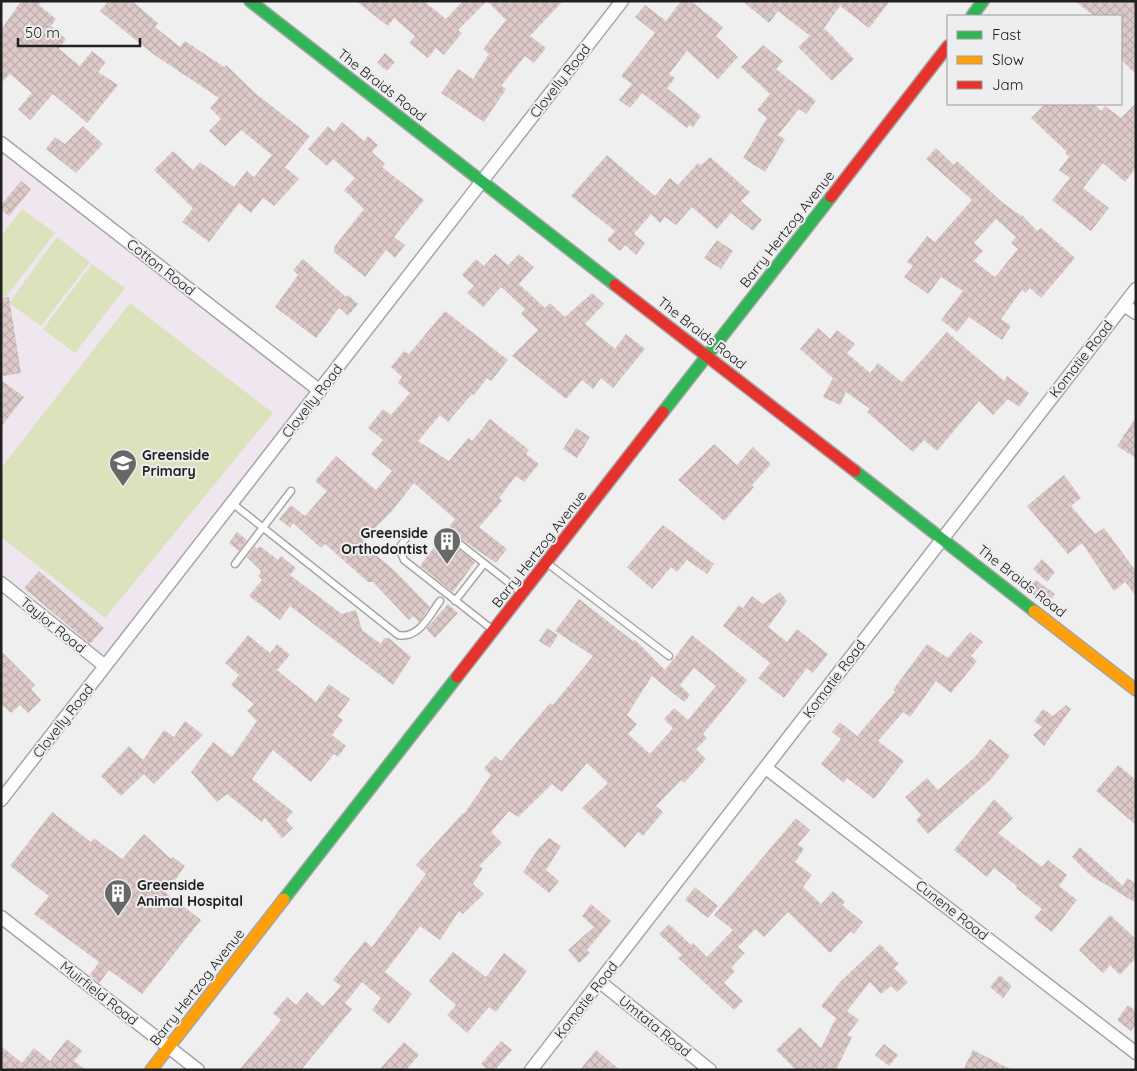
<svg xmlns="http://www.w3.org/2000/svg" width="1137" height="1071" font-family="Quicksand,sans-serif">
<style>
.education{fill:#efe6f0}
.green{fill:#dbe2bc}
.building{fill:url(#building-cross-hatch);fill-rule:evenodd}
.lines{fill:none;stroke-linecap:round;stroke-linejoin:round}
.lane-casing{stroke:#a6a6a6;stroke-width:9}
.street-casing{stroke:#a6a6a6;stroke-width:15}
.fast-casing{stroke:#a6a6a6;stroke-width:14}
.slow-casing{stroke:#a6a6a6;stroke-width:14}
.jam-casing{stroke:#a6a6a6;stroke-width:14}
.lane{stroke:#fdfdfd;stroke-width:6}
.street{stroke:#fdfdfd;stroke-width:12}
.fast{stroke:#30b455;stroke-width:11}
.slow{stroke:#ff9f0a;stroke-width:11}
.jam{stroke:#e5322d;stroke-width:11}
.labels{text-anchor:middle;stroke-width:4;stroke-linejoin:round;paint-order:stroke}
.street-label{font-size:14px;fill:#202020;stroke:#eeeef0}
.poi-label{font-size:14px;font-weight:bold;fill:#202020;stroke:#eeeef0;text-anchor:start}
</style>
<defs>
<pattern id="building-cross-hatch" width="8" height="8" patternUnits="userSpaceOnUse" patternTransform="scale(1.25)"><rect width="8" height="8" fill="#ddcac8"/><path d="M0 0l8 8M0 8l8-8" fill="none" stroke="#bdadac"/></pattern>
</defs>
<rect width="100%" height="100%" fill="#efefef"/>
<path class="education" d="M1,143L320,391L105,666L1,583Z"/>
<path class="green" d="M22,209L55,233L5,298L1,295V236Z
M57,237L90,262L41,326L9,303Z
M92,264L125,288L75,353L43,329Z
M130,303L273,413L105,618L1,537V468Z"/>
<path class="building" d="M21,1H41L39,5L56,19L51,26L66,39L59,49L80,66L92,51L106,62L98,72L118,85L87,123L53,94L30,120L18,109L32,93L10,74L1,83V30Z
M109,1H132L158,23L155,27L180,47L185,41L224,67L226,65L255,93L310,136L285,167L299,179L274,206L263,198L251,213L239,203L209,242L182,222L193,208L154,170L173,151L193,170L200,162L234,187L247,171L254,177L272,155L241,130L225,146L209,131L221,119L210,108L219,98L153,54L100,11Z
M356,1H424L446,19L463,1H487L458,30L462,33L444,55L436,48L428,58L409,43L415,36L394,18L388,26Z
M487,1H563L530,36L546,48L534,63L525,56L501,86L506,89L484,122L441,93L458,69L473,79L489,54L483,49L506,20Z
M681,1H691L723,27L716,36L738,57L718,79L687,51L669,74L675,78L667,88L701,116L693,127L689,125L687,128L642,93L630,108L619,100L632,84L621,76L655,33L635,17L645,5L666,21Z
M742,1H890L869,28L840,6L824,28L854,59L832,81L798,47L810,36L778,11L769,23Z
M1075,1H1136V74L1121,60V16H1094Z
M763,45L783,61L776,69L816,101L806,114L799,109L778,135L785,139L765,172L743,158L767,118L757,110L770,94L741,67Z
M385,53L395,62L387,71L377,63Z
M1136,103V168L1125,182L1103,163L1083,188L1109,208L1091,231L1052,200L1070,178L1059,170L1069,157L1065,153L1067,152L1031,118L1045,104H1094L1101,111L1105,106L1121,118Z
M342,122L364,141L368,136L378,145L372,152L385,164L382,167L424,200L394,237L405,245L395,258L386,250L365,277L334,252V247L364,209L344,190L355,178L333,159L327,166L308,149L328,126L334,132Z
M83,126L103,144L76,173L46,149L55,137L65,144Z
M936,148L954,165L957,161L1002,202L1021,216L1022,215L1037,231L1041,228L1075,258L1041,298L1030,288L1025,293L1022,290L1001,319L1011,326L1002,340L969,317L957,332L941,320L963,291L941,277L928,294L904,277L913,266L907,262L927,236L935,242L972,200L926,159ZM996,219L1016,237L1011,243L1018,249L995,277L974,261L983,251L974,243Z
M607,155L655,196L670,178L678,185L698,163L701,165L710,157L750,192L741,201L762,220L753,231L731,213L717,229L692,207L676,225L665,217L660,223L651,214L634,234L645,243L636,255L625,245L620,251L607,240L615,231L571,196Z
M21,181L31,189L9,216L1,210V205Z
M717,240L733,251L721,269L704,258Z
M495,254L508,265L519,254L534,267L519,284L545,308L550,303L565,317L592,293L604,304L585,324L615,349L626,334L645,349L613,388L601,378L593,389L582,380L566,399L512,356L538,330L521,314L525,309L501,287L483,307L467,293L474,286L462,275L476,259L484,266Z
M303,259L346,297L348,295L358,304L348,316L339,308L316,338L275,307L298,275L293,270Z
M9,297L21,373L3,376L1,298Z
M445,311L508,360L491,381L487,378L474,395L472,394L448,422L440,415L418,441L449,461L468,438L472,441L490,419L529,450L526,454L539,464L524,482L516,476L499,498L502,501L479,527L507,549L496,563L464,541L457,542L458,549L475,562L453,592L420,566L455,519L414,483L391,512L364,539L363,544L394,570L430,607L419,622L413,616L409,620L373,582H368L325,544L321,548L293,523L290,528L279,519L291,505L305,516L327,491L315,481L336,456L376,490L392,471L371,454L383,440L368,428L383,409L391,415L410,393L398,383L402,377L391,367L404,351L409,354Z
M818,328L830,339L837,330L855,344L847,353L870,373L878,363L902,382L947,332L1004,381L1007,376L1029,393L1019,407L1008,399L993,415L979,401L937,451L924,440L913,452L867,412L870,409L846,392L840,405L823,397L833,378L800,349Z
M1,380L24,397L1,427Z
M1136,417V458L1117,446Z
M576,428L590,437L577,458L563,449Z
M714,444L737,465L753,447L771,464L752,485L754,487L724,521L678,480Z
M1064,475L1081,498L1071,506L1095,534L1104,528L1136,571V596L1125,582L1114,591L1082,543L1068,554L1027,506Z
M663,525L714,564L707,574L687,560L677,572L671,567L652,589L627,567Z
M237,532L247,540L239,551L229,543Z
M255,546L257,549L260,546L278,560L281,556L296,568L290,575L342,614L356,610L362,630L381,644L384,638H389L411,657L393,685L290,606L280,620L249,596L262,580L258,576L261,571L247,557Z
M1042,559L1055,572L1047,582L1033,569Z
M39,571L104,628L90,644L24,588Z
M1036,580L1055,594L1046,605L1027,590Z
M780,592L787,601L768,627L787,642L797,629L828,654L813,673L807,668L784,698L758,678L770,663L723,626L739,605L743,608L752,596L763,604Z
M579,599L633,641L635,640L665,670L692,635L747,680L703,734L707,738L696,749L706,759L684,783L681,780L656,806L663,812L643,836L638,832L625,848L582,808L608,783L587,763L562,792L552,784L518,817L509,811L491,832L502,843L479,866L483,868L473,884L484,894L463,914L459,911L440,940L420,926L385,972L412,994L389,1024L372,1010L381,998L362,982L345,1003L352,1009L301,1070H239L281,1020L273,1013L287,997L296,1005L307,992L323,1006L341,986L333,980L365,941L372,947L426,874L416,865L463,813L464,814L491,775L484,768L495,756L501,761L550,703L553,705L593,656L555,631ZM694,668L716,686L688,720L674,708L664,719L673,728L650,754L628,734L637,724L627,715L652,676L684,702L690,695L680,685Z
M448,604L458,613L435,638L426,629Z
M547,628L558,635L550,648L539,641Z
M970,632L983,642L971,656L977,661L951,693L936,681L910,717L903,712L878,741L904,761L874,799L847,778L844,783L821,764L841,739L832,732L840,722L857,736L895,692L893,690L927,644L948,658Z
M248,635L270,653L277,644L290,655L277,670L316,702L329,684L350,699L338,716L343,720L332,735L346,746L338,757L334,754L311,782L273,750L252,779L293,812L286,820L293,828L282,838L265,818L262,822L227,794L217,802L191,772L213,742L232,757L257,721L247,711L254,704L231,685L239,675L225,663Z
M1,651L35,685L31,689L41,700L28,713L20,705L11,713L1,704Z
M1066,705L1071,709L1044,746L1033,735L1042,727L1034,721L1043,709L1053,716Z
M185,721L203,735L154,784L144,774L121,796L101,776L129,746L143,760L164,730L174,737Z
M990,739L1010,756L990,780L928,834L916,820L921,815L905,797L927,778L938,790L975,757Z
M1118,765L1136,780V825L1096,791Z
M994,799L1013,818L998,833L1042,867L1048,860L1067,875L1059,886L1077,900L1052,932L1034,918L1042,909L1016,888L1017,886L994,868L987,877L954,850Z
M52,812L91,842L94,838L122,859L144,834L171,859L173,857L185,866L166,893L201,920L142,994L109,970L99,983L90,975L99,962L34,914L49,896L10,866Z
M796,818L810,830L798,844L804,849L795,862L812,875L803,887L821,904L833,891L845,902L842,905L863,922L854,934L851,931L830,953L788,912L764,937L755,929L738,947L745,953L731,968L735,971L724,983L743,1001L734,1010L678,958L682,955L659,934L669,924L691,945L693,943L707,957L733,930L714,915Z
M549,838L561,846L546,870L559,881L549,893L523,872L538,849Z
M1080,847L1123,886L1127,878L1136,884V903L1090,875L1072,857Z
M695,887L718,906L708,918L685,900Z
M591,904L611,921L587,950L590,953L579,963L568,950L594,927L582,916Z
M1110,915L1136,939V958L1120,975L1110,965L1103,973L1079,950Z
M880,944L899,964L894,968L908,982L897,992L891,986L881,994L870,982L847,1011L859,1020L847,1035L852,1037L836,1070H796L776,1050L800,1027L821,1048L836,1018L821,1006L840,982Z
M453,952L486,977L504,953L527,971L496,1012L489,1007L467,1033L447,1015L456,1005L429,981Z
M1000,975L1012,986L1003,998L990,987Z
M1128,1005L1136,1011V1024L1131,1031L1117,1020Z
M67,1039L82,1051L74,1061L86,1070H1V1046L22,1063L34,1048L50,1061Z
M501,1041L512,1050L495,1070H488L481,1064Z
M404,1042L419,1055L406,1070H379Z
M884,1044L898,1055L889,1066L875,1055Z
M596,1050L620,1070H580Z
M973,1050L1012,1070H963Z"/>
<g class="lines">
<g class="lane-casing">
<path id="lane" d="M232,503L398,635C419,639 429,616 440,601
M409,534L399,548L404,560L493,630
M461,545L522,593
M547,563L669,656
M235,564L291,491
M455,601L484,564"/>
</g>
<g class="street-casing">
<path id="street" d="M1,143L320,391
M1124,305L1136,313
M1,583L105,666
M766,768L1136,1053
M1,800L622,1
M1,917L198,1070
M600,982L710,1070
M531,1070L1136,289"/>
</g>
<g class="fast-casing">
<path id="fast" d="M250,1L615,285
M972,16L983,1
M663,412L831,197
M855,471L1034,611
M284,899L457,677"/>
</g>
<g class="slow-casing">
<path id="slow" d="M1034,611L1136,690
M151,1070L284,899"/>
</g>
<g class="jam-casing">
<path id="jam" d="M831,197L948,46
M615,285L855,471
M457,677L663,412"/>
</g>
<use href="#lane" class="lane"/>
<use href="#street" class="street"/>
<use href="#fast" class="fast"/>
<use href="#slow" class="slow"/>
<use href="#jam" class="jam"/>
</g>
<defs>
<g id="school-pin" transform="scale(1.4375)"><path d="M0 17L-7.5 6A9.5 9.5 0 1 1 7.5 6Z" fill="#686868" stroke="#eeeef0"/><path d="M0-5L7-2L0 1L-7-2ZM-4 1L0 2.5L4 1V4Q0 6-4 4Z" fill="#fff"/></g>
<g id="building-pin" transform="scale(1.4375)"><path d="M0 17L-7.5 6A9.5 9.5 0 1 1 7.5 6Z" fill="#686868" stroke="#eeeef0"/><path d="M-4-6H4V6H1V3H-1V6H-4ZM-2.5-4.3h1.7v1.8h-1.7ZM.8-4.3h1.7v1.8H.8ZM-2.5-1h1.7V.8h-1.7ZM.8-1h1.7V.8H.8Z" fill="#fff"/></g>
</defs>
<g fill-rule="evenodd">
<use href="#school-pin" x="123" y="463"/>
<use href="#building-pin" x="447" y="541"/>
<use href="#building-pin" x="118" y="893"/>
</g>
<g class="labels">
<g class="street-label">
<text transform="translate(560 81) rotate(-52)" y="5">Clovelly Road</text>
<text transform="translate(382 85) rotate(38)" y="5">The Braids Road</text>
<text transform="translate(787 229) rotate(-52)" y="5">Barry Hertzog Avenue</text>
<text transform="translate(161 267) rotate(38)" y="5">Cotton Road</text>
<text transform="translate(702 333) rotate(38)" y="5">The Braids Road</text>
<text transform="translate(1081 359) rotate(-52)" y="5">Komatie Road</text>
<text transform="translate(312 401) rotate(-52)" y="5">Clovelly Road</text>
<text transform="translate(539 549) rotate(-52)" y="5">Barry Hertzog Avenue</text>
<text transform="translate(1022 581) rotate(38)" y="5">The Braids Road</text>
<text transform="translate(53 625) rotate(39)" y="5">Taylor Road</text>
<text transform="translate(834 679) rotate(-53)" y="5">Komatie Road</text>
<text transform="translate(63 721) rotate(-52)" y="5">Clovelly Road</text>
<text transform="translate(952 910) rotate(38)" y="5">Cunene Road</text>
<text transform="translate(197 987) rotate(-52)" y="5">Barry Hertzog Avenue</text>
<text transform="translate(99 993) rotate(38)" y="5">Muirfield Road</text>
<text transform="translate(586 1000) rotate(-52)" y="5">Komatie Road</text>
<text transform="translate(655 1026) rotate(39)" y="5">Umtata Road</text>
</g>
<g class="poi-label">
<text x="142" y="460">Greenside<tspan x="142" dy="16">Primary</tspan></text>
<text x="428" y="538" text-anchor="end">Greenside<tspan x="428" dy="16">Orthodontist</tspan></text>
<text x="137" y="890">Greenside<tspan x="137" dy="16">Animal Hospital</tspan></text>
</g>
</g>
<rect width="1137" height="1071" fill="none" stroke="#202020" stroke-width="5"/>
<rect x="947" y="15" width="175" height="90" fill="#eeeef0" stroke="#9c9c9d"/>
<rect x="957" y="31" width="25" height="8" fill="#30b455" stroke="#9c9c9d"/>
<text x="992" y="40" font-size="15" fill="#202020">Fast</text>
<rect x="957" y="56" width="25" height="8" fill="#ff9f0a" stroke="#9c9c9d"/>
<text x="992" y="65" font-size="15" fill="#202020">Slow</text>
<rect x="957" y="81" width="25" height="8" fill="#e5322d" stroke="#9c9c9d"/>
<text x="992" y="90" font-size="15" fill="#202020">Jam</text>
<path d="M18 38v8h122v-8" fill="none" stroke="#202020" stroke-width="2.5"/>
<text x="25" y="38" font-size="15" fill="#202020" stroke="#eeeef0" stroke-width="4" paint-order="stroke">50 m</text>
</svg>
